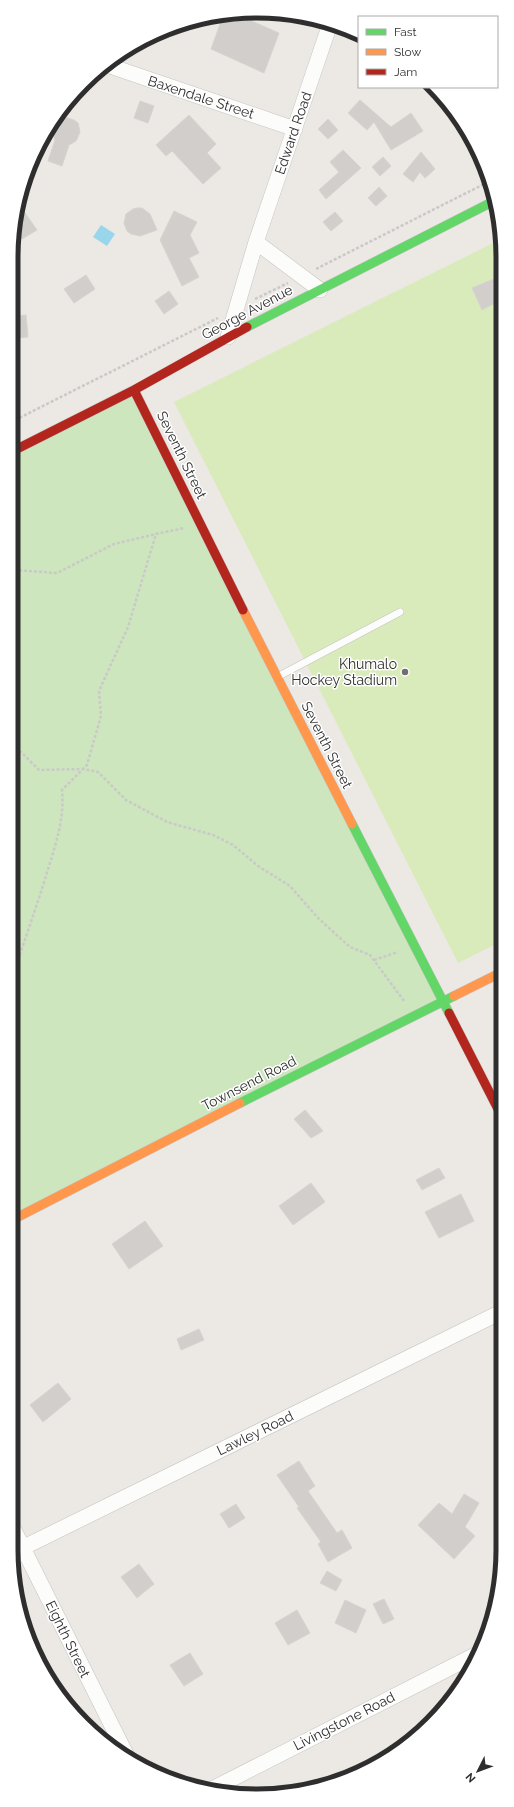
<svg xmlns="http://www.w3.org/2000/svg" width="514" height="1807" font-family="Raleway,sans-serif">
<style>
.green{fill:#cee6be}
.pitch{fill:#d9eabb}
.water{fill:#99d6ec}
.building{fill:#d1cecb;stroke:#d7d4d0}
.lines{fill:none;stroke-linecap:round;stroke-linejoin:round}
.lane-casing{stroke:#c5c4c5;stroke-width:8}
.street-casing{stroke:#c5c4c5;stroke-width:16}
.fast-casing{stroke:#c5c4c5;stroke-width:10}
.slow-casing{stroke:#c5c4c5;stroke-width:10}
.jam-casing{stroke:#c5c4c5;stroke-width:10}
.path{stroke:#c9c9c8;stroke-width:2.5;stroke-dasharray:3 2;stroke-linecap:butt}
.lane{stroke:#fcfcfb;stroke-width:7}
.street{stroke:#fcfcfb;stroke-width:15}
.fast{stroke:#63d668;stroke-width:9}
.slow{stroke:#ff974d;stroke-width:9}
.jam{stroke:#b3261e;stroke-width:9}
.poi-dot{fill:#706f6e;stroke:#fff;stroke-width:1.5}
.labels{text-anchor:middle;stroke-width:3;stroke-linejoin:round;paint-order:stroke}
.street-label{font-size:14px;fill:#2e2e2e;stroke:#fff}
.poi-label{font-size:14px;fill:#2e2e2e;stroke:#fff;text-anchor:end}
.rim{fill:none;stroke:#2e2e2e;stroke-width:5}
</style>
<rect width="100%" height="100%" fill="#ece8e4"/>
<path class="green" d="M134,390L442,1001L12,1218L15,453Z"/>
<path class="pitch" d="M501,239L500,942L458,963L174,402Z"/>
<path class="water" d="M101,225L115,234L107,246L93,237Z"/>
<path class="building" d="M223,16H240L279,33L264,73L211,49Z
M360,100L391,127L411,113L423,131L391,150L374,122L367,130L348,113Z
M140,101L154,106L148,123L134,118Z
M189,115L216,144L207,153L221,168L203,184L172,151L166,156L156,145Z
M65,117L74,120L78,123L80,132L76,141L69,145L62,166L48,161L55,140L52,132L54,124L61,118Z
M328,119L338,130L328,139L318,129Z
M343,150L361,168L326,199L319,190L339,172L330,162Z
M421,152L435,169L425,178L420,172L413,182L403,174Z
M383,157L391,166L380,176L372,167Z
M379,187L387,196L376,206L368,198Z
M18,203L37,230L22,239L16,229V209Z
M137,208H142L150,214L157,230L140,236L131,234L127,231L124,223L126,214L133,209Z
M174,211L197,222L190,235L199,253L189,258L199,277L182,286L160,240Z
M335,212L343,221L331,231L323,222Z
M86,275L95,289L74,303L64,289Z
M501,276V300L482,310L472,288Z
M169,291L178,304L164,314L155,301Z
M26,315L28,337L15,338V316Z
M305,1110L323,1131L311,1138L294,1119Z
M439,1168L445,1178L422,1190L416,1180Z
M311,1183L325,1202L293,1225L279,1206Z
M461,1194L474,1221L439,1238L425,1212Z
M145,1221L163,1246L129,1269L112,1244Z
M199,1329L204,1340L181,1350L177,1339Z
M58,1383L71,1399L43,1422L30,1405Z
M299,1461L315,1486L308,1491L337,1533L342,1530L352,1548L328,1562L318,1544L321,1542L297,1508L299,1507L277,1475Z
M464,1494L479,1503L465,1527L475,1536L454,1559L418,1525L439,1503L452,1514Z
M236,1504L245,1518L229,1528L220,1514Z
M139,1564L154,1584L137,1598L121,1577Z
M327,1571L342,1580L336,1591L320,1583Z
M384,1599L394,1619L383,1624L373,1604Z
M345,1600L366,1610L356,1633L335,1623Z
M297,1610L310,1633L288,1645L275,1623Z
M190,1653L203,1674L184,1686L170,1665Z"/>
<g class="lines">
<g class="lane-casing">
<path id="lane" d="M279,676L400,612"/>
</g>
<g class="street-casing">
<path id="street" d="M107,65L295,129
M256,242L320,290
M228,337L256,242L330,24
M11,1524L126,1754
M12,1553L499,1313
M214,1788L475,1655"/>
</g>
<g class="fast-casing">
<path id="fast" d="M247,327L494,201
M352,824L449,1013
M240,1103L454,996"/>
</g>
<g class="slow-casing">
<path id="slow" d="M243,610L352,824
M454,996L500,973
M12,1220L240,1103"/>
</g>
<g class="jam-casing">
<path id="jam" d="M134,390L243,610
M15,450L134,390L247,327
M449,1013L499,1111"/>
</g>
<path class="path" d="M316,269L488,182
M255,299L288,283
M15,420L218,318
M14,570L57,573L114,544L156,534
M14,751L21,752L39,770L83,769L98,772L126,800L167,822L213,835L233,845L258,866L290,886L318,918L350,947L370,955L404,1001
M374,960L398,952
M13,974C24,943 35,911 45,879C54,849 65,821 62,790L87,765L101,716L99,691L128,627L156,534L184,528"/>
<use href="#lane" class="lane"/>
<use href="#street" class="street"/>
<use href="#fast" class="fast"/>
<use href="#slow" class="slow"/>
<use href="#jam" class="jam"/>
</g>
<circle class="poi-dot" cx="405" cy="672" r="4"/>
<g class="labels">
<g class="street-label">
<text transform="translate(201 97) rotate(18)" y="5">Baxendale Street</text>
<text transform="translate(293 133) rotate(-71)" y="5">Edward Road</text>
<text transform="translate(247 312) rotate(-28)" y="5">George Avenue</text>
<text transform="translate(182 455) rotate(64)" y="5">Seventh Street</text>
<text transform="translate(327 745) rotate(63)" y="5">Seventh Street</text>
<text transform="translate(249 1083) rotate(-27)" y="5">Townsend Road</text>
<text transform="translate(255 1433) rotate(-26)" y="5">Lawley Road</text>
<text transform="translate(68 1639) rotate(64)" y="5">Eighth Street</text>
<text transform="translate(344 1721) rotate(-27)" y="5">Livingstone Road</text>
</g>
<g class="poi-label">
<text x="397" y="669">Khumalo<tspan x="397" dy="16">Hockey Stadium</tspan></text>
</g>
</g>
<path d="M0 0H514V1807H0ZM257 18H257A239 239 0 0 1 496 257V1550A239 239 0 0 1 257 1789H257A239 239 0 0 1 18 1550V257A239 239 0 0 1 257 18Z" fill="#fff" fill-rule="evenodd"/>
<path class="rim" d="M257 18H257A239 239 0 0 1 496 257V1550A239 239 0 0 1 257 1789H257A239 239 0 0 1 18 1550V257A239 239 0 0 1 257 18Z"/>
<rect x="358" y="16" width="140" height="72" fill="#ffffff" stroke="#ababab"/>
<rect x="366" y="29" width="20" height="6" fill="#63d668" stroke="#ababab"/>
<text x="394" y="36" font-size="12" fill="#2e2e2e">Fast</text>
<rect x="366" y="49" width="20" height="6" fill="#ff974d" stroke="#ababab"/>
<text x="394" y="56" font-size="12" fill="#2e2e2e">Slow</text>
<rect x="366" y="69" width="20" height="6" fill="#b3261e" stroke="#ababab"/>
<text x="394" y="76" font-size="12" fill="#2e2e2e">Jam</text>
<g transform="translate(478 1771) rotate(228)" stroke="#ffffff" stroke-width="3" paint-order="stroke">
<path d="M0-3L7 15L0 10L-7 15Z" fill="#2e2e2e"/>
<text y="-6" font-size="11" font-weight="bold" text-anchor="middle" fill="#2e2e2e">N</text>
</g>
</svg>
